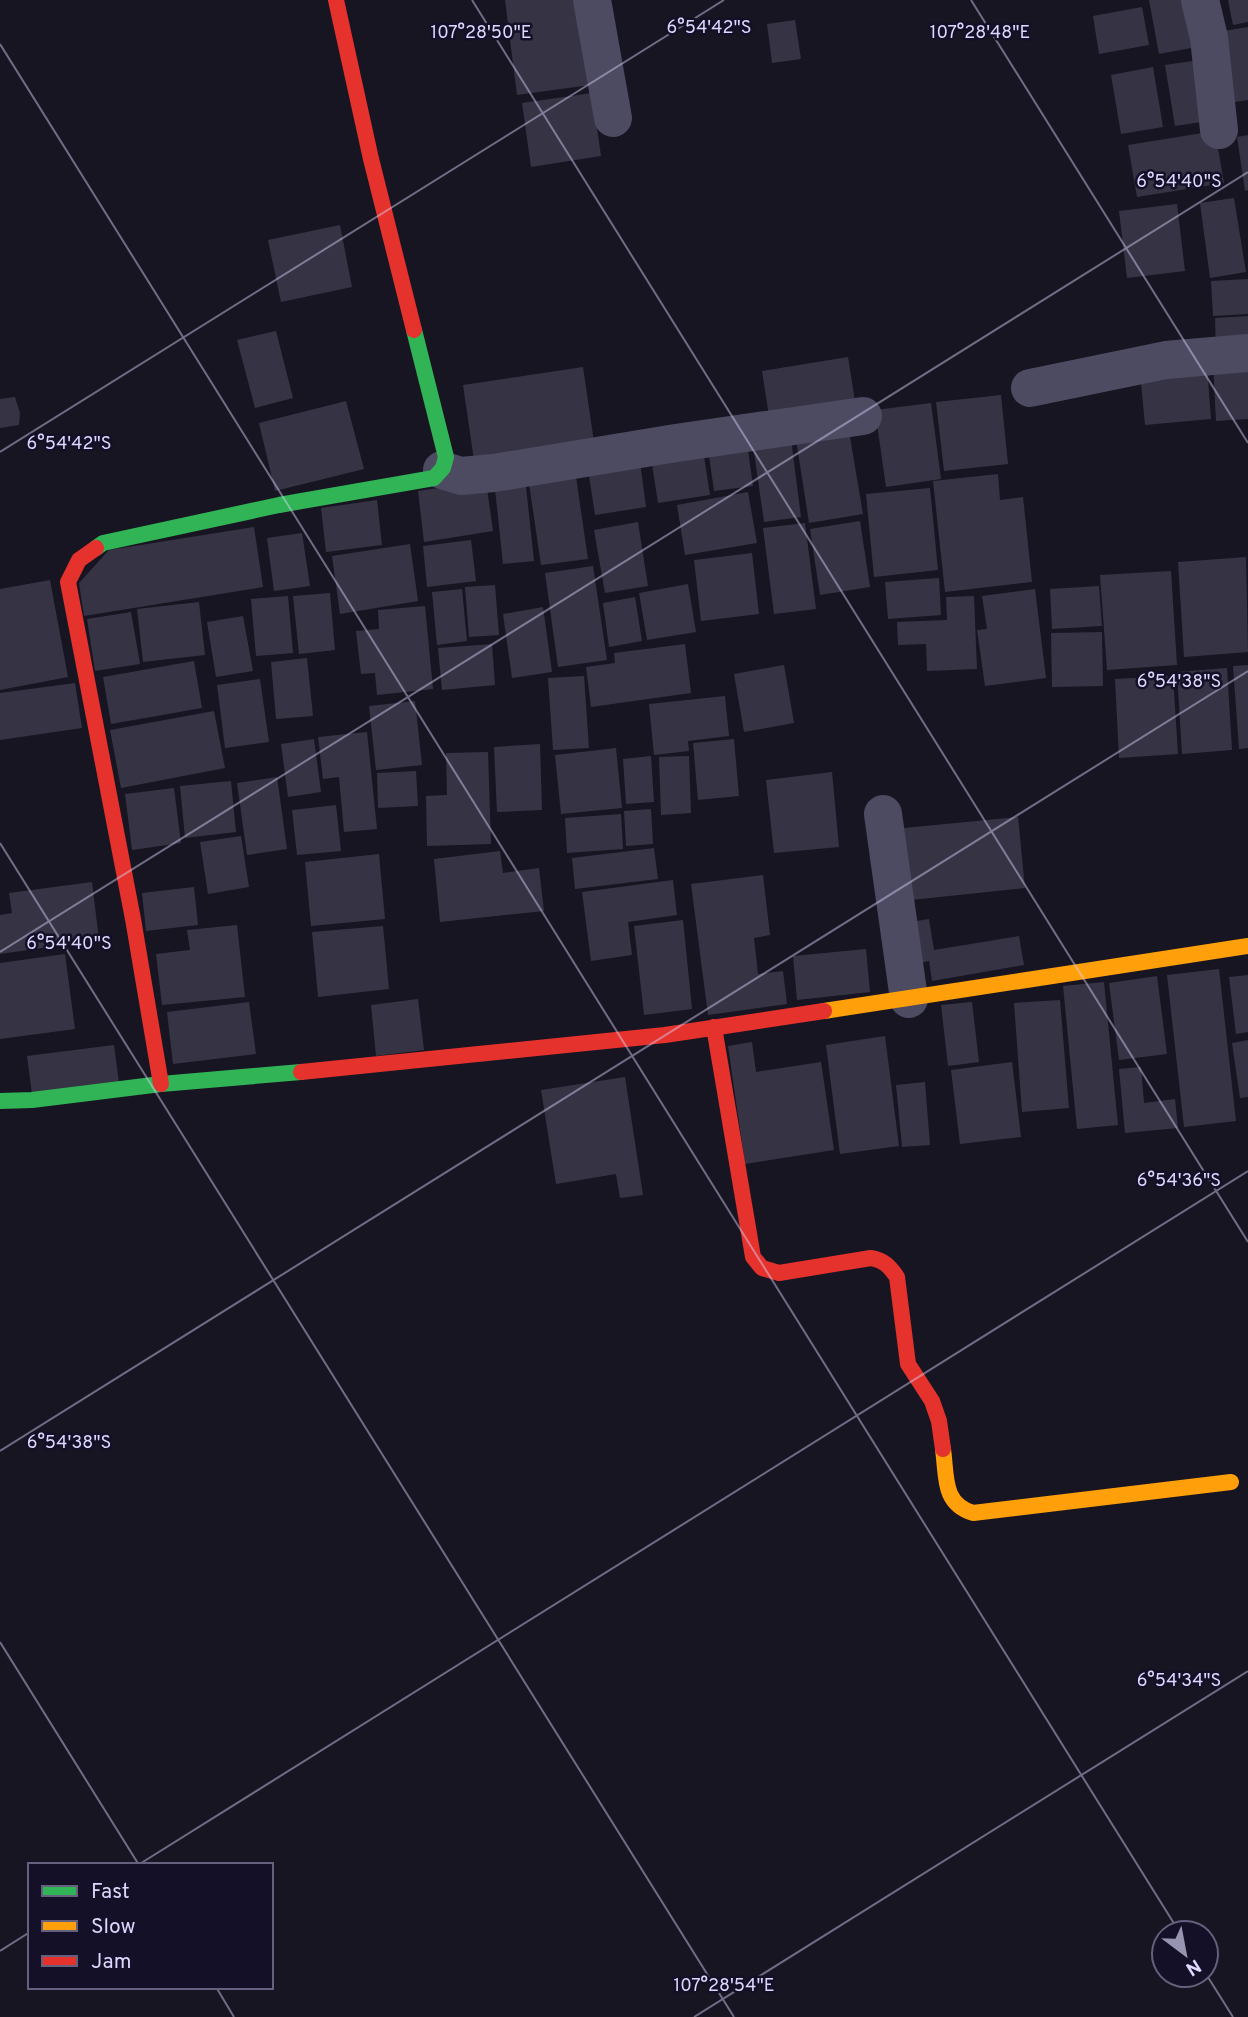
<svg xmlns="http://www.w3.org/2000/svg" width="1248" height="2017" font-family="Overpass,sans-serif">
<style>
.building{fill:#363344}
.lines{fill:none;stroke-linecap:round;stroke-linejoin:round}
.street{stroke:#4c4b62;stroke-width:38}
.fast{stroke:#30b455;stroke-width:16}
.slow{stroke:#ff9f0a;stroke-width:16}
.jam{stroke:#e5322d;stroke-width:16}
.ticks{fill:none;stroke:#dcd8fe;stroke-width:2;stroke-opacity:0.45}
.ticks-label{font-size:18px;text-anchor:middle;fill:#dcd8fe;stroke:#141027;stroke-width:5;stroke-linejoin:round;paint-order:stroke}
</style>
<rect width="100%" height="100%" fill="#181522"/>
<path class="building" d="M505,0H579L590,85L517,95Z
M1149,0H1194L1202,46L1159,54Z
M1228,0H1248V22L1233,25Z
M1142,7L1149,45L1099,54L1093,16Z
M795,20L801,59L772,63L767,24Z
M1248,27V100L1229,103L1217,32Z
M1206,59L1215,120L1175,126L1165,65Z
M1153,67L1163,127L1121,134L1111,75Z
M592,93L601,156L531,167L522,103Z
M1215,131L1224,183L1137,197L1128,145Z
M1248,135V190L1245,191L1237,137Z
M1234,198L1246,272L1210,278L1200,203Z
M1177,204L1185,271L1127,278L1119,211Z
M340,225L352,287L281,302L268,240Z
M1248,279V314L1213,316L1211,281Z
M1248,316V348L1216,350L1215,318Z
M276,331L293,398L255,408L237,340Z
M848,357L855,401L769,416L762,371Z
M1248,360V419L1216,421L1213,362Z
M1207,366L1211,419L1145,425L1140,372Z
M583,367L595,449L475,467L463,385Z
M1001,395L1008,464L944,471L936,402Z
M15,397L20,413L19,425L0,428V399Z
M346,401L364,469L275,491L259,423Z
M931,403L941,479L886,487L875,410Z
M848,425L863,514L809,523L795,433Z
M791,439L801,517L764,522L753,445Z
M747,443L753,486L714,491L708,449Z
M703,450L710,495L658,503L651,458Z
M640,462L646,507L595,515L588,469Z
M575,470L588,559L541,565L528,477Z
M998,474L1000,500L1023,497L1032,582L945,592L933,481Z
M525,477L534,561L503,564L494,480Z
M486,481L493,531L424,542L418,491Z
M930,488L938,570L874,577L866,494Z
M748,492L757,543L685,555L677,505Z
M377,500L382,545L326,552L321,508Z
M860,521L870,587L820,595L810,529Z
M638,522L648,586L605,593L594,530Z
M805,523L816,609L774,614L763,528Z
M254,527L263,587L84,616L79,583L109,550Z
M302,533L310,586L274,591L267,538Z
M471,540L476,581L427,587L423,546Z
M410,544L418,601L340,614L332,556Z
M752,553L759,614L701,621L694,560Z
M1246,557L1248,652L1184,657L1178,562Z
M593,566L607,660L558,667L545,573Z
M1171,571L1177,665L1107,670L1100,575Z
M939,578L941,615L888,619L885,582Z
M50,580L68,677L0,690V589Z
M688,584L696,632L647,640L639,593Z
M495,585L499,635L469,637L465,587Z
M1099,586L1102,626L1052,629L1050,589Z
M462,589L467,641L437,645L432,592Z
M1035,589L1046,678L985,686L977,630L987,629L982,596Z
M330,593L335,650L299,654L293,596Z
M288,596L293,653L256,656L251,599Z
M974,596L977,669L927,671L926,644L898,645L897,622L947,620L946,597Z
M635,597L642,641L609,647L603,603Z
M199,602L205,655L143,662L137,609Z
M425,606L433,689L377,695L375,673L361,674L356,631L379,629L378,610Z
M543,607L552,672L512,678L503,614Z
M131,612L140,664L95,671L87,619Z
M243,616L253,671L216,677L207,622Z
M1102,632L1103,686L1052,687L1051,633Z
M492,644L495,685L442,690L438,648Z
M685,644L691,693L591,707L586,667L615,663L614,653Z
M307,658L313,716L276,719L271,662Z
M194,661L202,708L111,724L103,677Z
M784,665L794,723L744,732L734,674Z
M1248,665V748L1239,749L1233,666Z
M1227,668L1232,750L1182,754L1177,672Z
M584,676L589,748L553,750L548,678Z
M1173,676L1178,754L1119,758L1115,679Z
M260,679L269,742L225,748L217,685Z
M75,683L82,728L0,740V693Z
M725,696L729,736L688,741L689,751L654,755L649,704Z
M415,701L422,765L376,770L369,706Z
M214,711L225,768L121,788L110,730Z
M367,732L377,829L344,832L339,777L323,779L318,737Z
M314,739L321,792L288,797L281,744Z
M734,739L739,796L698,800L693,743Z
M540,744L542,810L497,812L494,747Z
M616,748L622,808L561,814L555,755Z
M488,752L491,844L427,846L426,796L447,795L446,753Z
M651,756L654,802L626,804L623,759Z
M689,756L691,813L661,815L659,757Z
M416,771L418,806L378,808L377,773Z
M832,772L839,847L774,853L766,780Z
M277,777L287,849L247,855L237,783Z
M231,781L236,832L185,838L180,786Z
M174,788L181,843L132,850L125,794Z
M336,805L341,851L297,855L292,810Z
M651,809L653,844L626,846L624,811Z
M621,814L623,849L567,853L565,818Z
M1018,817L1025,888L911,900L904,828Z
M241,836L249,887L208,894L200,842Z
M654,848L658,879L575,889L572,858Z
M500,851L503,873L539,868L544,911L440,922L434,859Z
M379,854L385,919L311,926L305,862Z
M763,875L770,935L754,938L758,974L783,971L787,1004L708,1015L691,884Z
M673,880L677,915L628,922L632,955L591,961L582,892Z
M92,882L99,940L0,954V915L12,913L9,893Z
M194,887L198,925L146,931L142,893Z
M929,919L934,950L1019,936L1024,965L932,981L929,961L911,965L904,923Z
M683,920L692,1009L644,1015L634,926Z
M237,925L245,997L162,1005L156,954L190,950L187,930Z
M383,926L389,989L318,997L312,932Z
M866,949L870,992L797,1000L793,956Z
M65,954L75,1029L0,1039V963Z
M1219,969L1236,1121L1184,1127L1167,975Z
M1248,975V1032L1236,1034L1229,977Z
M1157,976L1167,1054L1119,1060L1109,983Z
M1104,982L1118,1125L1077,1129L1063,986Z
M418,999L424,1050L376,1056L371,1005Z
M1060,1000L1069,1108L1022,1112L1014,1003Z
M249,1002L256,1054L173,1064L167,1012Z
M972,1002L979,1062L948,1066L941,1005Z
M885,1036L899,1146L840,1154L826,1045Z
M1248,1040V1097L1240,1098L1232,1043Z
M752,1042L756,1072L821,1062L834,1150L745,1164L728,1046Z
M114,1045L119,1083L32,1094L27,1056Z
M1012,1062L1021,1137L960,1144L951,1070Z
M1141,1067L1144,1103L1175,1099L1178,1128L1125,1133L1119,1069Z
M625,1077L643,1195L620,1198L616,1174L556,1184L541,1090Z
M925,1082L930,1145L902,1147L896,1085Z"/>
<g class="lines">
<path class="street" d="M592,0L613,118
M1200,0L1209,38L1219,130
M1030,388L1166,360L1248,353
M442,470L461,476L494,473L676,443L863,416
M883,814L909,999"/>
<path class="fast" d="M96,548L103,543L279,505L434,478L443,468L446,457L414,330
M0,1101L32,1100L161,1084L301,1072"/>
<path class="slow" d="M824,1011L1248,946
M943,1449C947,1477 942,1503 973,1513L1231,1482"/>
<path class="jam" d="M336,0L371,159L414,330
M96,548L79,560L68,582L133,919L161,1084
M714,1027L753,1257L762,1268L779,1273L871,1258C884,1260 890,1267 897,1277L908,1364L932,1401L939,1421L943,1449
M301,1072L665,1035L824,1011"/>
</g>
<path class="ticks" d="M472,0L1248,1242M971,0L1248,443M0,44L1180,1933M0,452L724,0M0,843L734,2017M0,952L1248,172M0,1451L1248,671M0,1642L139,1865M138,1865L1248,1171M0,1951L30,1932M1206,1974L1233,2017M216,1987L234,2017M694,2017L1248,1671"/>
<g class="ticks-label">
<text x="709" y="33">6°54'42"S</text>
<text x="481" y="38">107°28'50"E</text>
<text x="980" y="38">107°28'48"E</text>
<text x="1179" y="187">6°54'40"S</text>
<text x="69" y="449">6°54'42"S</text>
<text x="1179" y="687">6°54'38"S</text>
<text x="69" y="949">6°54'40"S</text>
<text x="1179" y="1186">6°54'36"S</text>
<text x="69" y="1448">6°54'38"S</text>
<text x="1179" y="1686">6°54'34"S</text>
<text x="724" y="1991">107°28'54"E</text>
</g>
<rect x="28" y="1863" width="245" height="126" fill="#141027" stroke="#64607d" stroke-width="2"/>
<rect x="42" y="1886" width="35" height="10" fill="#30b455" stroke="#64607d" stroke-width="2"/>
<text x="91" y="1898" font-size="21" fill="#dcd8fe">Fast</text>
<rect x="42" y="1921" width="35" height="10" fill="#ff9f0a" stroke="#64607d" stroke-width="2"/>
<text x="91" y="1933" font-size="21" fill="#dcd8fe">Slow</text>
<rect x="42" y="1956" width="35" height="10" fill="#e5322d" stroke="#64607d" stroke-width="2"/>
<text x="91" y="1968" font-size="21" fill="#dcd8fe">Jam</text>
<g transform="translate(1185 1954) rotate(148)"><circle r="33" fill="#141027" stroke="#64607d" stroke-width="2"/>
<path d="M0-5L12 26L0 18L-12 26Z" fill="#9794b1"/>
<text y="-10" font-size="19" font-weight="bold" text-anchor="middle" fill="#dcd8fe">N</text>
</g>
</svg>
